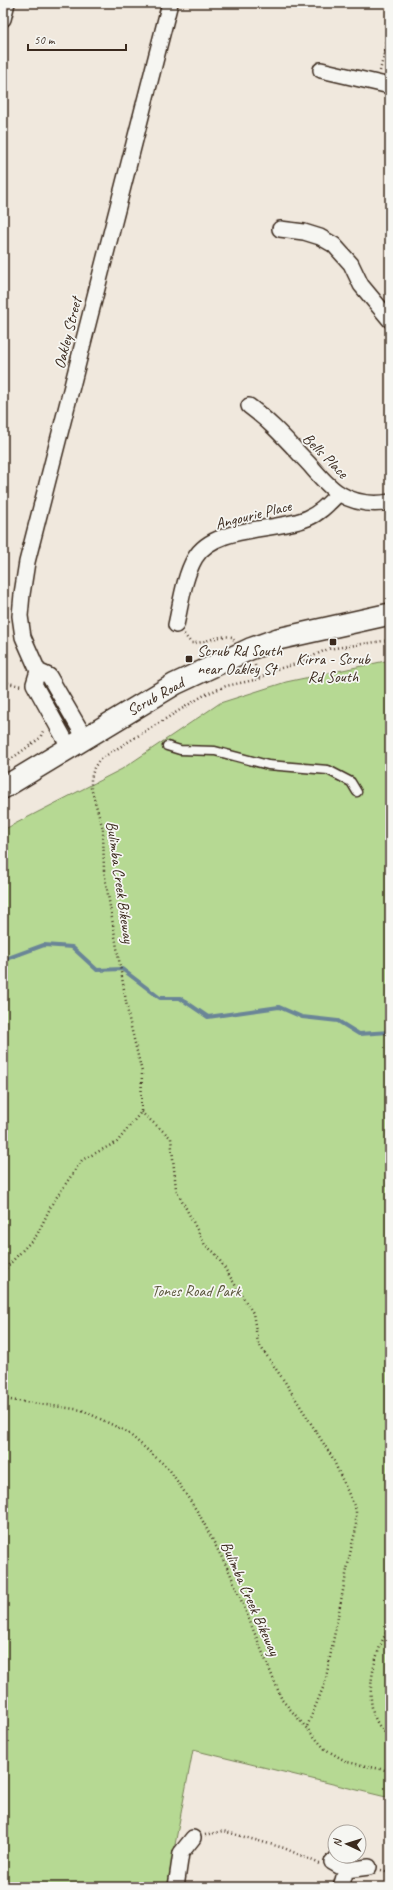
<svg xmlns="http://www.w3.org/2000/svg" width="393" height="1890" font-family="Caveat,sans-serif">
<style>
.green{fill:#b6d993;stroke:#788258}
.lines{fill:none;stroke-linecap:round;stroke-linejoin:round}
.stream{stroke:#6a8597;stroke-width:4}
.lane-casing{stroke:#3b2a1e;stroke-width:11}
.street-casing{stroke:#3b2a1e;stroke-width:18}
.secondary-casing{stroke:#3b2a1e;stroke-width:24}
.path{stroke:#3b2a1e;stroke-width:2.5;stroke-dasharray:1 3;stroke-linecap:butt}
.lane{stroke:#f6f6f2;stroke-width:8}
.street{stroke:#f6f6f2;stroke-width:15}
.secondary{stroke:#f6f6f2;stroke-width:21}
.poi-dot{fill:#3b2a1e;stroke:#f6f6f2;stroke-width:1.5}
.labels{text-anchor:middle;stroke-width:3.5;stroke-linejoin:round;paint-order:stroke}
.street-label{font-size:16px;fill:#3b2a1e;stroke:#f6f6f2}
.poi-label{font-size:16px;fill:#3b2a1e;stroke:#f6f6f2;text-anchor:start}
.park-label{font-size:16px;fill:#5a563b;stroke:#f6f6f2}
</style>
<rect width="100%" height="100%" fill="#f0e8dd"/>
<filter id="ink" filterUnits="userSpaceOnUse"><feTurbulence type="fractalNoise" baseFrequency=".025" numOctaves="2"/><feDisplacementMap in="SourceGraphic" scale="8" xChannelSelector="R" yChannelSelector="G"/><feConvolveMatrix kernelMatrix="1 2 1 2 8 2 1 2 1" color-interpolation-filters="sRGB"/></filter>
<g filter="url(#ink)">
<path class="green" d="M390,660V1798L193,1750L167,1887H3V830L122,769L220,703L286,682Z"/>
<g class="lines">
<path class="stream" d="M3,960L44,945L72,947L97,970L122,969L160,998H180L208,1017L279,1007L302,1017L338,1021L359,1034L390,1032"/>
<g class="lane-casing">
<path id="lane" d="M167,746L180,750L215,751L268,765L328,770L351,782L357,792"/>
</g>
<g class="street-casing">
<path id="street" d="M3,19L7,3
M321,70L390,86
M280,229L304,232L320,237L334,245L351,264L361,285L390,320
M249,406C272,423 289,443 309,464C318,474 328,487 340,494C355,503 373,505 390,502
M176,625C181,603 184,577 195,558C214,525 276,532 308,518C320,513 329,503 339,493
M38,671L49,676L85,738
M69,747L34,684L38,671L23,637L20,616L22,594L27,562L170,3
M332,1862L346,1870L369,1867
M176,1887L181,1853L193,1838
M341,1887L346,1870"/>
</g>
<g class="secondary-casing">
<path id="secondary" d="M3,788L175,684L250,649L278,639L390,614"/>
</g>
<path class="path" d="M380,71L390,28
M184,634L191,643C205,644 218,634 232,637L234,640
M255,665L259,679
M3,676L8,683L21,686
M3,765L40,738L44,729
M141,1112L171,1138L176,1189L205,1245L215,1253L253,1313L258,1343L285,1382L332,1457L356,1510V1529L352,1544L325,1683L306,1729
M3,1271L37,1235L52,1204L82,1160L117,1142L141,1112L142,1072L129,1019L104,871L103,829L91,788V779L94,768L99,760L110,753L206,694L226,686L259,679L274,670L296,664L328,649L390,640
M3,1399L82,1410L127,1432L169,1469L199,1514L230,1573L282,1700L325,1749L347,1762L390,1771
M390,1626C373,1653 357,1716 390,1736
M205,1835L223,1831L284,1848L320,1864
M381,1870L390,1872"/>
<use href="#lane" class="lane"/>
<use href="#street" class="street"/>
<use href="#secondary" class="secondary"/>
</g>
</g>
<g class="poi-dot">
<rect x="329" y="638" width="8" height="8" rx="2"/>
<rect x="185" y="655" width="8" height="8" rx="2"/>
</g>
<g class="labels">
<g class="street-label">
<text transform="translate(67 333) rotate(-76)" y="6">Oakley Street</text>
<text transform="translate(326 455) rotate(45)" y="6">Bells Place</text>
<text transform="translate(253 514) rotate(-14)" y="6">Angourie Place</text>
<text transform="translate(155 696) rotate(-29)" y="6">Scrub Road</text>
<text transform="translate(121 882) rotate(82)" y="6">Bulimba Creek Bikeway</text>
<text transform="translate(251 1598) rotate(66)" y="6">Bulimba Creek Bikeway</text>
</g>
<g class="poi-label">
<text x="197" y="656">Scrub Rd South<tspan x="197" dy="18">near Oakley St</tspan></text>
<text x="333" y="664" text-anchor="middle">Kirra - Scrub<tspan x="333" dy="18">Rd South</tspan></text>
</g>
<g class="park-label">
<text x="196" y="1296">Tones Road Park</text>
</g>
</g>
<rect width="393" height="1890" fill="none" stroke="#f6f6f2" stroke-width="16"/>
<rect x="8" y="8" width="377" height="1874" fill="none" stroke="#3b2a1e" stroke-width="1.5" filter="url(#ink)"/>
<g transform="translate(347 1844) rotate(274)"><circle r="19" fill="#f6f6f2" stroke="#aba49d"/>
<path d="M0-3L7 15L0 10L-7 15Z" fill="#3b2a1e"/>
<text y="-6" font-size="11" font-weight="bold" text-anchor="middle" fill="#3b2a1e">N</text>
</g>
<path d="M28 44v6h98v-6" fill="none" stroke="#3b2a1e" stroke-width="2"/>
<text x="34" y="44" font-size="12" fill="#3b2a1e" stroke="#f6f6f2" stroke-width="3" paint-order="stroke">50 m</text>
</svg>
